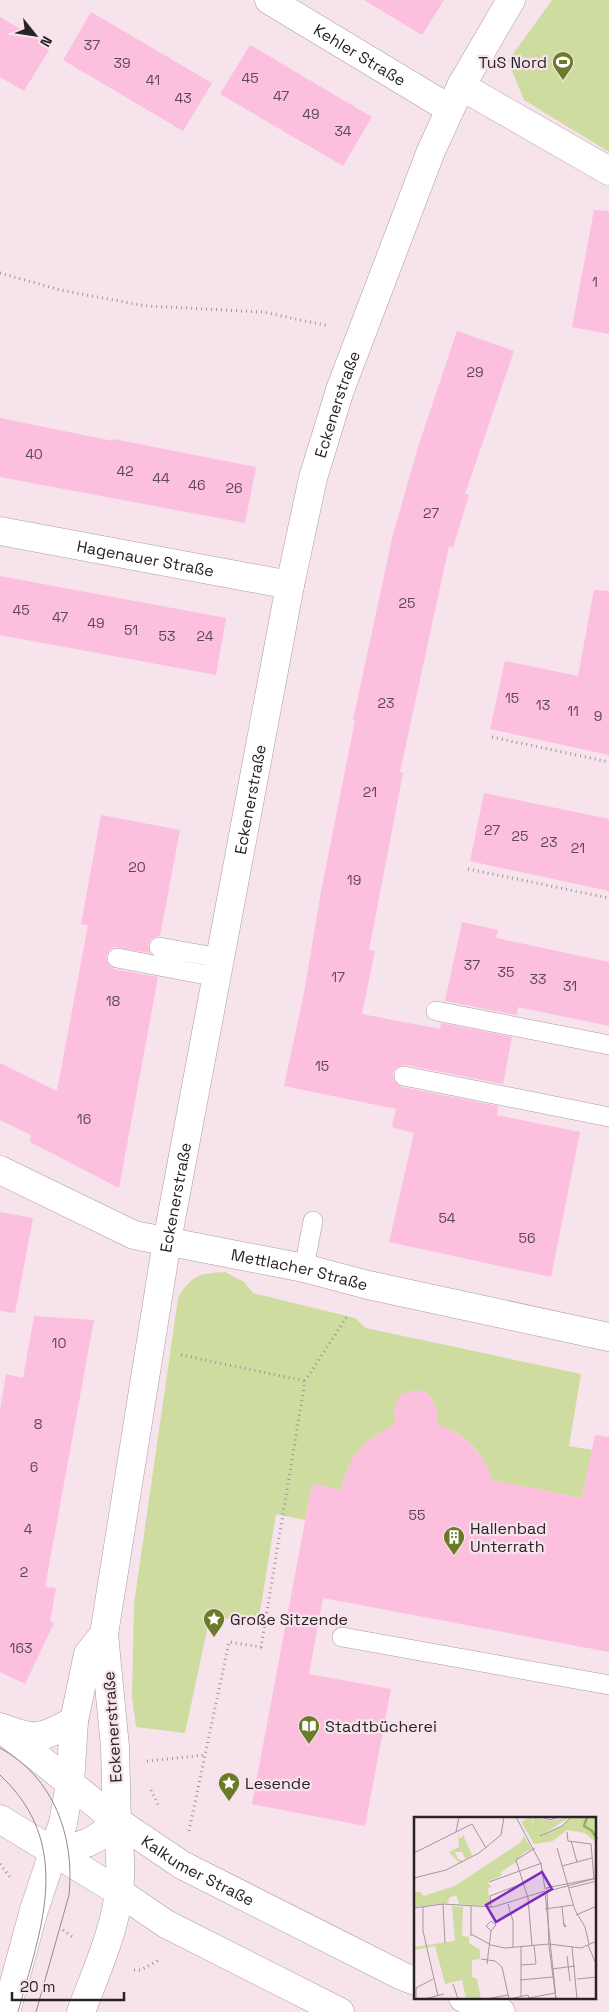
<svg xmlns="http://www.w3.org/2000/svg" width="609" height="2012" font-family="'Space Grotesk',sans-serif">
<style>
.green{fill:#cedd9f}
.building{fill:#fcbfdd}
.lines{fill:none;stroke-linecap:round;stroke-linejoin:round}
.service-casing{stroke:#ad9aa3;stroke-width:20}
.minor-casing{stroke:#ad9aa3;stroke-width:29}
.tertiary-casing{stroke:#ad9aa3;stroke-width:29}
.secondary-casing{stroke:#ad9aa3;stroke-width:29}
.path{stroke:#a09298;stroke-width:3;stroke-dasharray:1 4;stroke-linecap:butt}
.service{stroke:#fff;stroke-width:19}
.minor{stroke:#fff;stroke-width:28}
.tertiary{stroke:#fff;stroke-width:28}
.secondary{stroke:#fff;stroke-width:28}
.tram{stroke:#96888e;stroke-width:1}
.labels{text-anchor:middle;stroke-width:4.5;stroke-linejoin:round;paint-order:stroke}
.number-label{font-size:14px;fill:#5e4a54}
.street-label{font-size:16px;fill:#2a2326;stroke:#f7e3ec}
.poi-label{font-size:16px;fill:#2a2326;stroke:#f7e3ec;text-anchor:start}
.inset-river{fill:none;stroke:#9bac62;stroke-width:2.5}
.inset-road{fill:none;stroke:#a5969d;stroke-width:1}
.view{fill:#7b2cbf;fill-opacity:0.15;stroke:#7b2cbf;stroke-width:2.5}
.inset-edge{fill:none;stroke:#2a2326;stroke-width:2.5}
</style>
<rect width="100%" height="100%" fill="#f7e3ec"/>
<path class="green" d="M552,0H609V152L524,100L508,61Z
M225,1272L244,1282L253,1293L355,1318L366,1328L581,1374L569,1446L592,1450L582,1498L492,1480C481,1450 466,1433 434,1424L437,1409L429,1395L423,1391L400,1397C393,1407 392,1415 398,1426C364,1437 350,1455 341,1490L312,1484L305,1520L276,1514L258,1624L210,1616L185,1733L136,1727L132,1697L134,1604L178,1298C191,1276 199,1273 225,1272Z"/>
<path class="building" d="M364,0H444L422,35Z
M91,12L212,83L183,131L63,60Z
M0,17L51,47L24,91L0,77Z
M250,45L372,117L343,166L220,94Z
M594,210L609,211V334L572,327Z
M457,331L514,351L465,494L469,495L453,548L449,546L400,772L403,773L369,950L375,951L362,1014L440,1029L441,1023L512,1037L503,1084L406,1065L400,1066L395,1069L393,1074L394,1080L402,1087L498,1106L497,1115L580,1132L551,1277L389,1242L414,1133L392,1127L396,1109L284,1086L304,993L320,897L355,720H353L393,534L420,441Z
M0,418L113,441V439L256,467L245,523L0,477Z
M0,576L226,618L216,675L0,635Z
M594,590L609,591V755L490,729L505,661L578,676Z
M484,793L609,819V891L470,861Z
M101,815L180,830L160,936L155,937L150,940L148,945L150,953L114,947L109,950L106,956L109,966L114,969L158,977L119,1188L30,1142L31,1135L0,1120V1063L57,1091L88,925L81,924Z
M462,922L498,930L496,938L609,962V1026L518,1007L517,1015L445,1001Z
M0,1212L33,1218L15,1313L0,1311Z
M34,1316L94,1320L45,1587L56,1588L50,1621L54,1623L25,1684L0,1672V1410L6,1374L23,1378Z
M415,1390L423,1391L429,1395L437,1409V1423L461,1436L469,1442L485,1462L492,1480L582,1498L595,1435L609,1437V1652L323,1598L309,1674L391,1689L365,1826L252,1804L312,1484L340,1490L352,1459L364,1444L395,1423L394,1410L396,1403L400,1396L407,1392Z"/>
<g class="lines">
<g class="service-casing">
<path id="service" d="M159,947L220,958
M117,958L217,977
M436,1011L609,1045
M404,1076L609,1117
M304,1268L313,1221
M342,1637L609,1685"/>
</g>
<g class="minor-casing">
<g id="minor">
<path id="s1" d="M269,0L450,109"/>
<path d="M461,86L609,171"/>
<path id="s2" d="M0,531L290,585"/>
<path id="s3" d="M0,1170L134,1235L304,1268L368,1285L609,1337"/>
<path id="s4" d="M117,1821L182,1865L402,1976L415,1981"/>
<path d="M119,1892L166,1924L340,2012"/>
<path d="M463,1998L501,2012"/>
</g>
</g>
<g class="tertiary-casing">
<g id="tertiary">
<path d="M0,1727C37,1741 39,1739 74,1721"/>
<path d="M70,1784L74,1721L88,1654L104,1634"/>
<path id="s5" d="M117,1821L115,1747L104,1634L167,1241L290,585L313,478L340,390L431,151L461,86L511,0"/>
</g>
</g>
<g class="secondary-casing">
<path id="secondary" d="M0,1728C40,1758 78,1790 117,1821
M0,1819L119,1892
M55,1851C85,1845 95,1843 117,1821
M6,2012L34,1910L63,1823L70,1784
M81,2012C95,1974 115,1931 119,1891C122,1867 119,1844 117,1821"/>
</g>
<path class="path" d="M0,273L60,290L146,306L263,312L329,326
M492,737L609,762
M468,869L609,898
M181,1355L305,1381
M147,1761L205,1755
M151,1790L159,1807
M189,1831L229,1642L261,1647L305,1381L348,1315
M0,1864L10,1877
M63,1930L74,1938
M134,1970H141L157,1961L158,1958"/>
<use href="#service" class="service"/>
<use href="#minor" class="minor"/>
<use href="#tertiary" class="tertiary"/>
<use href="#secondary" class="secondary"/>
<path class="tram" d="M0,1748C54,1777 75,1837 69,1895L36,2012
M0,1775C75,1845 41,1928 18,2012"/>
</g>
<defs>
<g id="stadium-pin" transform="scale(1.125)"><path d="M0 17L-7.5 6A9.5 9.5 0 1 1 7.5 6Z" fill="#6a7a28" stroke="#f7e3ec"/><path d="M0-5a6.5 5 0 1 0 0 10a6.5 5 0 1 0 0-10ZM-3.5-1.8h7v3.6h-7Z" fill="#fff"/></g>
<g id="building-pin" transform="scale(1.125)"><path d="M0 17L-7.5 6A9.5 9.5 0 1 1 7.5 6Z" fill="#6a7a28" stroke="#f7e3ec"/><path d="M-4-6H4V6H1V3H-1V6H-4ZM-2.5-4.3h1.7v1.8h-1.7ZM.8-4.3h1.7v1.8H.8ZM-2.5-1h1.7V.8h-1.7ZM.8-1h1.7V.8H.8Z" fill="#fff"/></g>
<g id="sight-pin" transform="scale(1.125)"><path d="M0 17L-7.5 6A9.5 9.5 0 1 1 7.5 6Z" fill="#6a7a28" stroke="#f7e3ec"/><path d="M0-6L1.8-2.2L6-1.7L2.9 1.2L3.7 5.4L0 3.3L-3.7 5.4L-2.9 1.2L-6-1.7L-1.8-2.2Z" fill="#fff"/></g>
<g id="library-pin" transform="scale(1.125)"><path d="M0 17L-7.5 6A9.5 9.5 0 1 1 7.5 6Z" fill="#6a7a28" stroke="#f7e3ec"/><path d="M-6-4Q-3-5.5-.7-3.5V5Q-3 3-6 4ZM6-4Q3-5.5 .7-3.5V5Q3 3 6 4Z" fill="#fff"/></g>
</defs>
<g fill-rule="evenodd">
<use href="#stadium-pin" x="563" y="62"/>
<use href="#building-pin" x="454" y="1537"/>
<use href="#sight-pin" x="214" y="1619"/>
<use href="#library-pin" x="309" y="1726"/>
<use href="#sight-pin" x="229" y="1783"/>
</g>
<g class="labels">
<g class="number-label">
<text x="92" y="50">37</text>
<text x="122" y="68">39</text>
<text x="250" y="83">45</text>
<text x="153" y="85">41</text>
<text x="281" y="101">47</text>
<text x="183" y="103">43</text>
<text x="311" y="119">49</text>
<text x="343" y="136">34</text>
<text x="595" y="287">1</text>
<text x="475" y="377">29</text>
<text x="34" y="459">40</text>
<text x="125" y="476">42</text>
<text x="161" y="483">44</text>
<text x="197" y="490">46</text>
<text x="234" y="493">26</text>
<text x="431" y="518">27</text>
<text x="407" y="608">25</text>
<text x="21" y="615">45</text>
<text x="60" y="622">47</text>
<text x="96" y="628">49</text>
<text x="131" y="635">51</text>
<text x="167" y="641">53</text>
<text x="205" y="641">24</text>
<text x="512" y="703">15</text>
<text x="386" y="708">23</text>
<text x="543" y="710">13</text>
<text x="573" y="716">11</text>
<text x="598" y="721">9</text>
<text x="370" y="797">21</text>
<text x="492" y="835">27</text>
<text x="520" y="841">25</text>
<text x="549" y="847">23</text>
<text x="578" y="853">21</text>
<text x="137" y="872">20</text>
<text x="354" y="885">19</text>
<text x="472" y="970">37</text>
<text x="506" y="977">35</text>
<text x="338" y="982">17</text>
<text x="538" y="984">33</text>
<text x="570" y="991">31</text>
<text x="113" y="1006">18</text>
<text x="322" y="1071">15</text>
<text x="84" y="1124">16</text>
<text x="447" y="1223">54</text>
<text x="527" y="1243">56</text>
<text x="59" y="1348">10</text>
<text x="38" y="1429">8</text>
<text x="34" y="1472">6</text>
<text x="417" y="1520">55</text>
<text x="28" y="1534">4</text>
<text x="24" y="1577">2</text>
<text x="21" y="1653">163</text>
</g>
<g class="street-label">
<text dy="6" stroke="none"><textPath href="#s1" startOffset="106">Kehler Straße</textPath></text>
<text dy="6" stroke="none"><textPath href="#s5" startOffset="1440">Eckenerstraße</textPath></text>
<text dy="6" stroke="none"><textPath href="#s2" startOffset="148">Hagenauer Straße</textPath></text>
<text dy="6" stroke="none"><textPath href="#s5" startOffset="1035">Eckenerstraße</textPath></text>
<text dy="6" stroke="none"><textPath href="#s5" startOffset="630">Eckenerstraße</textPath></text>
<text dy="6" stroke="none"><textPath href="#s3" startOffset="318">Mettlacher Straße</textPath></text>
<text transform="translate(112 1727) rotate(-94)" y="6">Eckenerstraße</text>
<text dy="6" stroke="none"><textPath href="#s4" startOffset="95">Kalkumer Straße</textPath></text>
</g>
<g class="poi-label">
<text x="547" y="68" text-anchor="end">TuS Nord</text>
<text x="470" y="1534">Hallenbad<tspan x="470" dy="18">Unterrath</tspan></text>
<text x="230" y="1625">Große Sitzende</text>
<text x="325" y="1732">Stadtbücherei</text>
<text x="245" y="1789">Lesende</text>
</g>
</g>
<g transform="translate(414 1817)">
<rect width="182" height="182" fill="#f7e3ec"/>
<path d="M115,0H119L116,14L120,0L136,4L156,0L126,19L148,9L158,0H182V26L171,16L153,13L139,24L120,27L107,5ZM44,17L46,22L49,18L58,38L52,43L48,35H41L44,42L50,44L45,46L35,35L45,30ZM110,19L118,32L109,36L102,45L87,55L88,58L73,65L78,70L74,71L76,89L45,87L42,78L35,81L34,86L0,90V75H7L9,79L41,69L106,26ZM38,89L49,90L48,119L55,120V126L66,133V142L58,143V160L63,162L67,182H52L48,163L31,167L21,129L0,133V130L41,124Z" fill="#cedd9f"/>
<path class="inset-river" d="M173,0L170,9L178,14L183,22"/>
<path class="inset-road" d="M102,0L127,47L131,72M127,0L136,3L145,0M42,15L45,0M153,15L154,24L177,27L180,62M126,19L148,9L157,0M157,24L163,45M143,31L161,93L171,110L175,127M0,36L58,7L72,31M148,49L178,41M0,61L32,53L65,36L87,18L90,0M75,65L128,46M132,71L183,61M133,71L135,129L142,182M155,71L183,64M29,87L31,126M94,87L99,104V131M9,90V114L24,179M148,90L150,109L152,110L150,106M0,91L29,87L79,90L131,74M77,91L76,79L110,66M131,92L159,88M162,98L183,89M57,117L77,128L91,131L135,127L167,131L183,124M57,119V89M174,128L183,149M118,129L114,81L102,43L121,31M158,130L163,182M153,139L156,164M67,142L81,144L88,150L95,182M73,147L77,114L72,109L77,104L82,108L77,114M107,148L122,147L120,129M138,152L161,149M163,162L183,160M106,163L139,160M39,167L44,182M107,180V130M2,182V171L19,162M10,182L30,177M72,182L94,178M95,182L114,178L115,182M110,182L141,176M142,182L131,75L183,61"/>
<path class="view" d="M128,55L138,72L82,105L72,88Z"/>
<rect width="182" height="182" class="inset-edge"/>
</g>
<g transform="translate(35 35) rotate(120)" stroke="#f7e3ec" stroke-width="4" paint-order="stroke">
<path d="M0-4L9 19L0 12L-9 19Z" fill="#2a2326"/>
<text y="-8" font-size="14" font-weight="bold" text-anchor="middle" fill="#2a2326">N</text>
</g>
<path d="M12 1992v8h112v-8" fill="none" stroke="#2a2326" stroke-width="2.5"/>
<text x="20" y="1992" font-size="15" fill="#2a2326" stroke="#f7e3ec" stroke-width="4" paint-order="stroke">20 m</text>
</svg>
